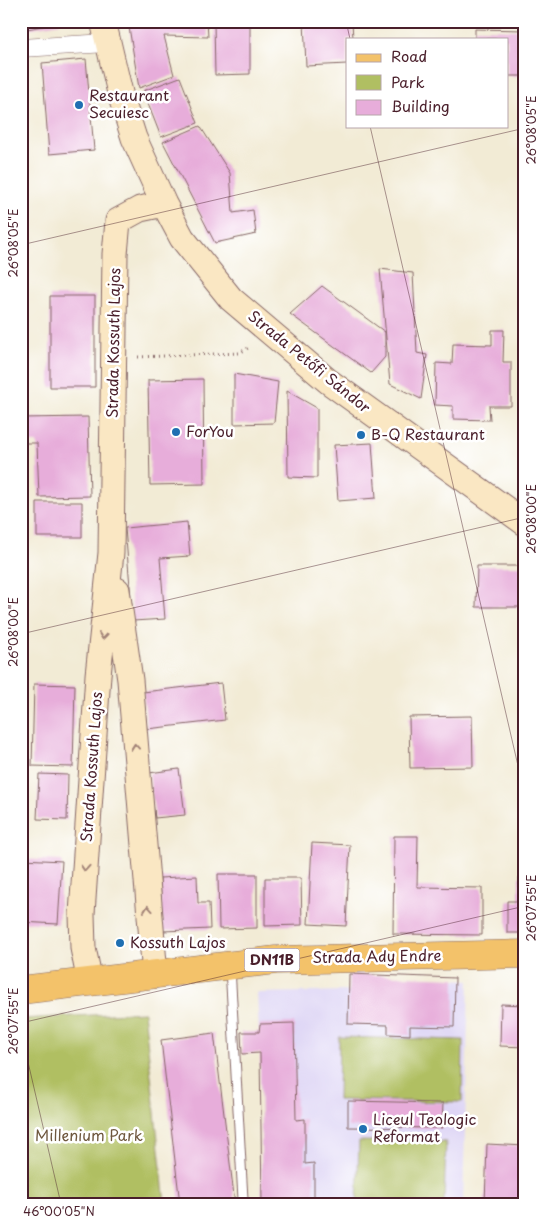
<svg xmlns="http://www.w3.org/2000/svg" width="546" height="1225" font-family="'Playpen Sans',sans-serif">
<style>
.built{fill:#ded5f5}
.green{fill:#b0bf62;stroke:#7d6f46}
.building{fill:#e7adda}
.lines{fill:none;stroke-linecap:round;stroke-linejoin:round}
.lane-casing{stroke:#856666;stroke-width:11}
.street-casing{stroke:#856666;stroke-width:19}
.secondary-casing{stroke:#856666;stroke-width:27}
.primary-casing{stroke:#856666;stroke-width:29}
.path{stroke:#856666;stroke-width:3;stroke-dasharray:1 4;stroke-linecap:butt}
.lane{stroke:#fff;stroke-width:9}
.street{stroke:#fff;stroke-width:18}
.secondary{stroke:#fae7c3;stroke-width:25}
.primary{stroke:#f3c26a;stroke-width:28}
.oneway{stroke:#a28377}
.ticks{fill:none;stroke:#4a1f2b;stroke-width:1;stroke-opacity:0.45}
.poi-dot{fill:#1f6fb2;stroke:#fff;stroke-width:2}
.labels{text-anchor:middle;stroke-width:5;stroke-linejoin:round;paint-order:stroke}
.shield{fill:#fff;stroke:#80626b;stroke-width:1}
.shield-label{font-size:14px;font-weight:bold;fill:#4a1f2b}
.poi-label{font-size:15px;fill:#4a1f2b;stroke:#fff;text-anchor:start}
.street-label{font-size:15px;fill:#4a1f2b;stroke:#fff}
.park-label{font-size:15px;fill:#6e573e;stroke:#fff}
.neatline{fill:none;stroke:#4a1f2b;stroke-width:2}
.ticks-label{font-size:12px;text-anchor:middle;fill:#4a1f2b}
</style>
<rect width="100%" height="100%" fill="#fff"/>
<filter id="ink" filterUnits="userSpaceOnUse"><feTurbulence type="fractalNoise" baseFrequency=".02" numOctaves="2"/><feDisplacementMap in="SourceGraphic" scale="10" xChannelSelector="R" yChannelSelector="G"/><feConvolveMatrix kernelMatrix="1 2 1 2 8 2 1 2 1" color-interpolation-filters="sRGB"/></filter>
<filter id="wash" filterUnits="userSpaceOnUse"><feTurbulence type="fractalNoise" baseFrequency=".0096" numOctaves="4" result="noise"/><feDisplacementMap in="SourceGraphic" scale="20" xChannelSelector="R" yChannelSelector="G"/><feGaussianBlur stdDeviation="1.12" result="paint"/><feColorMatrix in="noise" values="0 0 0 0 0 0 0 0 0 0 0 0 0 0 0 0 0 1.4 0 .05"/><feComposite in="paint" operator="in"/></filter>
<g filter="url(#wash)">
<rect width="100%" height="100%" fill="#f2ebd5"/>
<path class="built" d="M349,974L469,980L463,1204H262L260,1053L257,993L348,991Z"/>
<path class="green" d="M144,1012L165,1204H21V1019Z
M339,1037L463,1040L462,1102L338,1100Z
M359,1141L446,1142L444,1204H357Z"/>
<g id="blocks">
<path class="building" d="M21,21H59L60,23L21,30Z
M128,21H207L208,37L164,36L174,75L139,88Z
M214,21H250V74L215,75Z
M304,21H352L353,39H347V64L306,66Z
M475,29L525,30V76H507V39H475Z
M86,59L94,150L49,154L42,63Z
M180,77L198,123L161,137L143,91Z
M200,126L230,173L233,213L253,210L256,234L215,243L163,142Z
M380,269L413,273L417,353L427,355L421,399L390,384Z
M322,286L385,332V357L371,373L290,314Z
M50,296H95V387H50Z
M492,330H504L503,362H511V406H489L490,420L453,419V406L435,405L436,363L452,364L453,344L492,345Z
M234,374L278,382L274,423L234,424Z
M203,379L204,484L150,485L148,380Z
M287,391L317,408V478L288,477Z
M88,417L90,496L39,497L37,443H21V418Z
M372,443L376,498L338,501L334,445Z
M37,502H82V537H37Z
M187,522L190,556L160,558L165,619L133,621L125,528Z
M477,566H525L523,607H476Z
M221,683L225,720L147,729L143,692Z
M34,684L75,685L73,767L32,766Z
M472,716L473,767L410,768L409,717Z
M179,769L185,815L155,818L149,773Z
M39,774L68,775L67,820L37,819Z
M394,836H418L417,887L482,888V935L393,934Z
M312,843L350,845L346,926L308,924Z
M22,859L62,861L58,924L21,922Z
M218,874H257V928L219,929Z
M197,876L198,903H209L210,929L163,931L160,878Z
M519,877H525V933H507V901H519Z
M265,878H301L302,925L265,926Z
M349,974L455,978L454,1027L410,1026V1035L388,1034V1025L348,1024Z
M501,1004L525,1005V1047L500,1046Z
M294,1023L296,1120L305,1119V1164L314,1163V1204H262L260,1053L242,1054L241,1032H259L260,1024Z
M214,1033L235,1204H180L161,1040Z
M348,1101L443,1103L442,1128L348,1127Z
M487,1144L525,1146V1204H485Z"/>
</g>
</g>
<g filter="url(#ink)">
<use href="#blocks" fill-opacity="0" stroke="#856666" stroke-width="1"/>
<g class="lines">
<g class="lane-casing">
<path id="lane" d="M230,967L243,1199"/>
</g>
<g class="street-casing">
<path id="street" d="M21,48L108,43"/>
</g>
<g class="secondary-casing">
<path id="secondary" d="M103,21L121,97L134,138L164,204L182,238L231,299L328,381L525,523
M117,590L130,680L155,975
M90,982L83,948L82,914L98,675L111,553L115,254L118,221L140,209L164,204"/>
</g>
<g class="primary-casing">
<path id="primary" d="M21,990L276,960L525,954"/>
</g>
<path class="path" d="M138,357L239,353L250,347"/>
<use href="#lane" class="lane"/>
<use href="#street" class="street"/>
<use href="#secondary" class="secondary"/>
<use href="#primary" class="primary"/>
</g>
<defs><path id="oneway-chevron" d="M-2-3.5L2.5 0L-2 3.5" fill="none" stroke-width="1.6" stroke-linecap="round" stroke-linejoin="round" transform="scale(1.25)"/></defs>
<g class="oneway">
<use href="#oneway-chevron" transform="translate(103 636) rotate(96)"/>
<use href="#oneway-chevron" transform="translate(135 747) rotate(-95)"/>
<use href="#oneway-chevron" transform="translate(85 868) rotate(94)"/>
<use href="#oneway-chevron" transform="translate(148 909) rotate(-95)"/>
</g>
</g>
<path class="ticks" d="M346,21L350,39M370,126L525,796M21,245L525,128M21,634L525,517M21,1023L525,906M21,1032L61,1204"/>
<g class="poi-dot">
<circle cx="79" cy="105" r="5"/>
<circle cx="176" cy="432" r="5"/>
<circle cx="361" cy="435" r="5"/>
<circle cx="120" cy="943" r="5"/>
<circle cx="363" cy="1129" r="5"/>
</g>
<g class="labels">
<rect class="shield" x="244.5" y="948.5" width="55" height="23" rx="4"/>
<g class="shield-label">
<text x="272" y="965">DN11B</text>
</g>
<g class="poi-label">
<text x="89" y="101">Restaurant<tspan x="89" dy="17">Secuiesc</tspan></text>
<text x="186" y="437">ForYou</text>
<text x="371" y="440">B-Q Restaurant</text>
<text x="130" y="948">Kossuth Lajos</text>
<text x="373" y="1125">Liceul Teologic<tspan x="373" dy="17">Reformat</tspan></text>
</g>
<g class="street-label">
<text transform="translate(114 343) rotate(-89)" y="5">Strada Kossuth Lajos</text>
<text transform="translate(309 362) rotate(39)" y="5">Strada Petőfi Sándor</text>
<text transform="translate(92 767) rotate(-86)" y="5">Strada Kossuth Lajos</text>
<text transform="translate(377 957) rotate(-1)" y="5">Strada Ady Endre</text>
</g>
<g class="park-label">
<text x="89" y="1141">Millenium Park</text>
</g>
</g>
<rect width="546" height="1225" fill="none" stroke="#fff" stroke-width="55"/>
<rect x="346" y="38" width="162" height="90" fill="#ffffff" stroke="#b7a5aa"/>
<rect x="356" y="54" width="25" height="8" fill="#f3c26a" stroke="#b7a5aa"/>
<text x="391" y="62" font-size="15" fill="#4a1f2b">Road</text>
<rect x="356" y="75" width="25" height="15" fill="#b0bf62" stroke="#b7a5aa"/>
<text x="391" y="88" font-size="15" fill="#4a1f2b">Park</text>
<rect x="356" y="100" width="25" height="15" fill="#e7adda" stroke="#b7a5aa"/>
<text x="391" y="112" font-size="15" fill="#4a1f2b">Building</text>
<rect x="28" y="28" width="490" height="1170" class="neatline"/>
<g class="ticks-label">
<text transform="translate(532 130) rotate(-90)" y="4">26°08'05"E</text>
<text transform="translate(14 243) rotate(-90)" y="4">26°08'05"E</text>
<text transform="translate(532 519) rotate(-90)" y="4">26°08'00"E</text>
<text transform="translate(14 632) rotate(-90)" y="4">26°08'00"E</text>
<text transform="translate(532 908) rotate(-90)" y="4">26°07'55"E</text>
<text transform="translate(14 1021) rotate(-90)" y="4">26°07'55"E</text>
<text x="59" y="1216">46°00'05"N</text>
</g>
</svg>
